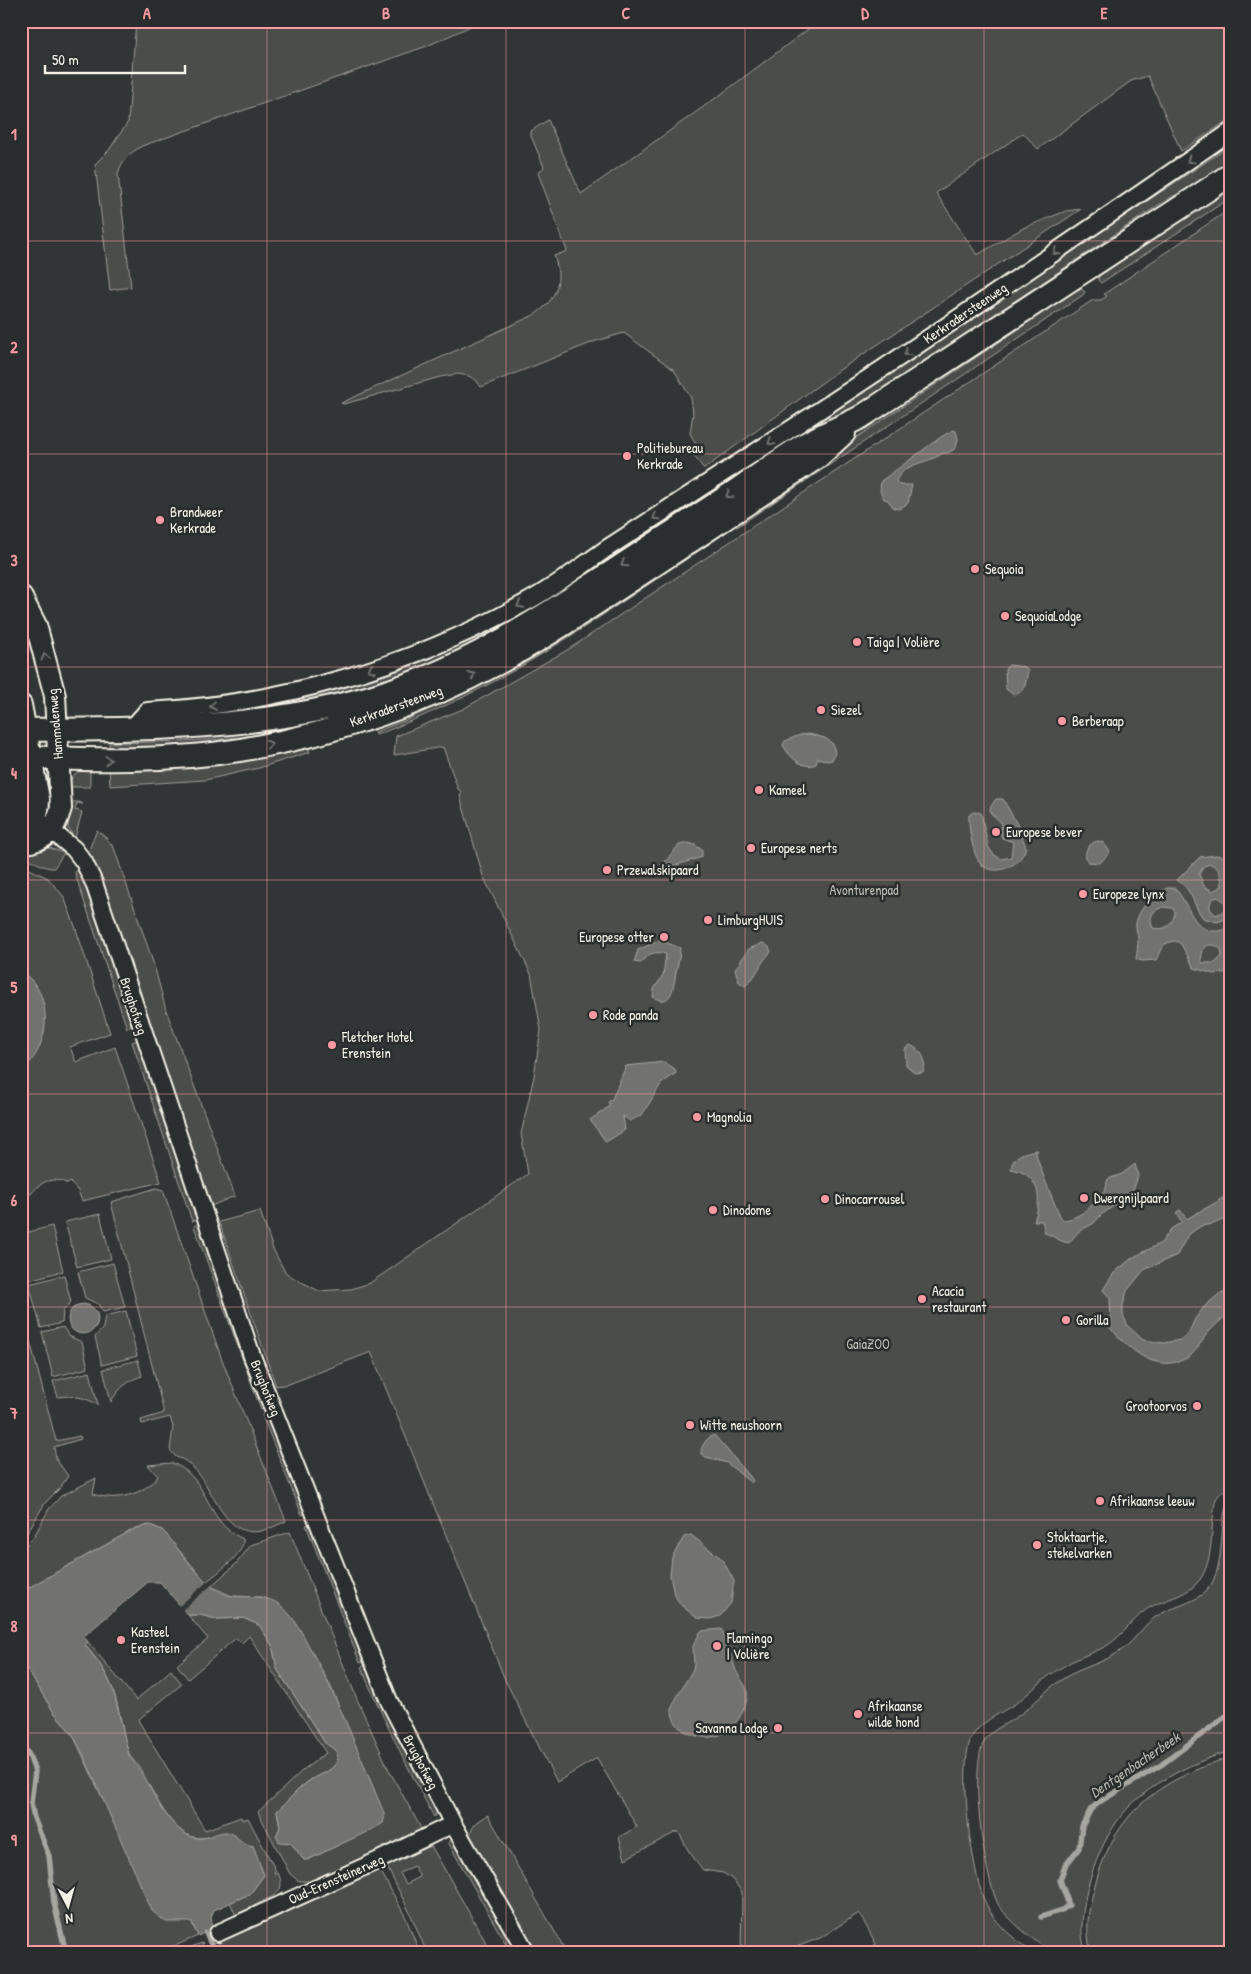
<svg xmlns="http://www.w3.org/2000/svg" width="1251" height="1974" font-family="'Patrick Hand',sans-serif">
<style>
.green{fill:#4b4d4c;stroke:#a09f9a;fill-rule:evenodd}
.water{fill:#727370;stroke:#a6a5a0;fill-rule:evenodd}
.pier{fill:#323535}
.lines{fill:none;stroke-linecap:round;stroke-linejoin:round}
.stream{stroke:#a6a5a0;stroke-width:5.5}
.minor-casing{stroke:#f4f1e8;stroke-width:20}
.tertiary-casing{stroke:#f4f1e8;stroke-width:24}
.secondary-casing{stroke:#f4f1e8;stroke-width:26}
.minor{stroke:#2a2d2e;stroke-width:16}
.tertiary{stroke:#2a2d2e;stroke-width:20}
.secondary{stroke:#2a2d2e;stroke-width:22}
.oneway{stroke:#71726f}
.grid{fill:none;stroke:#ff9aa2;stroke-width:1;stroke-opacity:0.55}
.poi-dot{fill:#ff9aa2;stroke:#2a2d2e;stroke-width:2}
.labels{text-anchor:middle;stroke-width:5;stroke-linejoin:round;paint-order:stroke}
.street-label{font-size:14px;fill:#f4f1e8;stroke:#2a2d2e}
.poi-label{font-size:14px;fill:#f4f1e8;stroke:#2a2d2e;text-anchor:start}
.park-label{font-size:14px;fill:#b9b8b1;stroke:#2a2d2e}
.water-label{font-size:15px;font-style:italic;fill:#b3b2ac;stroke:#2a2d2e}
.neatline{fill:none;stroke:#ff9aa2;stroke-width:2}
.grid-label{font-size:16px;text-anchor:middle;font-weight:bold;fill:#ff9aa2}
</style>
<rect width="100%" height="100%" fill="#323535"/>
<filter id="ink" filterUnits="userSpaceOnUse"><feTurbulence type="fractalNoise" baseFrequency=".02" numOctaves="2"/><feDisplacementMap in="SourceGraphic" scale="10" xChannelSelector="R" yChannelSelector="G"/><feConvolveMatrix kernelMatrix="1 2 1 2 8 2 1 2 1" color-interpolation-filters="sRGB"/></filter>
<g filter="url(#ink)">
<path class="green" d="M136,21H482L427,46L142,146C129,154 122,159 118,174L131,287L110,290L95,164L109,150L128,122Z
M819,21H1228L1230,24V119L1181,151L1148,76L1131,81L1038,149L1023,133L936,193L977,255L1023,228L1066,211L1081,209L838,371L704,469L694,456L697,447L690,433L693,413L691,398L674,370L624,333L596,341L481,387L476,380L469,376L458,374L440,377L344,404L341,403L534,315C557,300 563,281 554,256L567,251L538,173L544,167L531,136V131L548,120L581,194L720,95Z
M1230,146V164L1204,180L1166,200L924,362L718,495L714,488Z
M1230,188V198L1101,283L1098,280L1099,276Z
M1230,209V1486C1225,1490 1219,1493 1216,1499C1214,1504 1214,1512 1213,1518C1211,1538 1212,1567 1197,1583C1185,1597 1163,1599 1147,1609C1133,1619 1123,1635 1108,1645C1094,1653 1078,1657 1064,1666C1047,1675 1034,1689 1019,1701C1003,1713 978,1721 970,1741C962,1761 967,1817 970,1839C981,1899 981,1915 1033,1953H861L876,1944L859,1913L820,1938L780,1953H741L742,1892L732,1879L723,1873L703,1870L688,1850L678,1831L625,1859L619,1837L637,1827L597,1758L557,1782L506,1682L371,1352L289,1384L276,1386L219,1222L260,1211L273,1249L285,1272L294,1278L319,1291L351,1289L370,1283L528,1174L521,1134L534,1076L541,1030L531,974L483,876L460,796L462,792L458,789L443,747L394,755L396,736L463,709L569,649L1093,300H1101L1107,296L1104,294Z
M1081,289L1085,292L1083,295L737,527L733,520L1077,290Z
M689,506L694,512L442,665L287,711L182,718C266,707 350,692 428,659C522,619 606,563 689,506Z
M718,530L721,536L678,565L674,559Z
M660,568L664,574C622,602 580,631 537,657C486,688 431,714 376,735L375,732L409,719L476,681Z
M595,588L597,591L552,626L489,663L451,680L381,708L242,745L197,750L110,755L109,743C167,742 226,741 283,731C316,725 346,713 377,701C400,692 424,683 447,673C499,650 548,620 595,588Z
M308,747L310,752L259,768L205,780L110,786L109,766Z
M90,767V787H69C70,775 79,770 90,767Z
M69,802H79L83,804L77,803L75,810L82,812L75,838L68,828Z
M97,830L107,839L114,848L154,965L166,1010L235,1196L211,1206L147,1016L88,852Z
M41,848H50L64,853L54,868C44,869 31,859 21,855V851Z
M21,865L48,878L64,897L76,929L110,1033L70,1047L76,1062L115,1047L161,1182L82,1201L78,1191L70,1182L68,1184C53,1176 41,1181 31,1194L28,1193L25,1200L28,1217L21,1218V1071L25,1068L34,983L21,971Z
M78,866L134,1025L127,1028L76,877L75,872Z
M139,1040L199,1219L192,1221L132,1042Z
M156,1188L163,1190L221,1357L286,1521C278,1525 269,1529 261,1531C215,1540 213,1466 176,1457L170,1450L173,1427L170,1417L142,1424L141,1420L164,1413L111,1202Z
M100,1214L111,1259L77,1267L65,1222Z
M200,1223L268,1408L261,1410L194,1226Z
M52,1226L63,1271L28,1280L21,1254V1234Z
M113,1263L125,1307L103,1312L98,1304L85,1298L78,1272Z
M64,1275L71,1302L63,1311L62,1323L41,1328L29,1284Z
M21,1306L56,1441L80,1436L81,1439L54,1447L56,1459L68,1476L60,1488L45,1503L21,1543Z
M126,1311L137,1356L102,1365L95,1337L103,1328L105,1316Z
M63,1327L69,1336L82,1342L88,1368L53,1377L42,1332Z
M138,1360L142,1376C128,1380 118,1389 111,1402L103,1369Z
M90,1372L98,1405C85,1397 73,1395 58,1397L53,1381Z
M270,1412L308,1512L302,1515L262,1415Z
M172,1463C204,1475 205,1508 226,1528C231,1533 237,1536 243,1539C246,1553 217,1573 206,1582L162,1530L150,1525L136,1528L21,1592V1552L36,1533L49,1509L61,1496L96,1478L93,1494C115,1502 144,1495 158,1476L148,1465Z
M1230,1500V1751C1194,1762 1160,1778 1132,1804C1103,1831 1083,1887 1082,1926C1081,1935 1084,1944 1085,1953C1076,1953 1063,1955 1055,1953C1042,1949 1004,1916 998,1904C984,1876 968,1766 985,1740C992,1729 1007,1724 1018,1716C1033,1706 1046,1689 1061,1680C1079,1668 1101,1664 1119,1652C1133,1643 1141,1628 1154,1618C1171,1606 1193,1605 1207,1590C1228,1567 1217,1513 1230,1500Z
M313,1522L367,1660L360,1663L306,1525Z
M290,1532L357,1699L389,1770L423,1832L309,1881H299L290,1874L258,1812L303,1770L326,1753L249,1636L242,1643L236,1638L188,1679L177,1665L208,1639L188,1615H200L216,1619L243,1618L259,1625L272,1645L277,1669L325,1743C331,1747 340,1751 337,1761C334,1770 320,1775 312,1779C299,1787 288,1801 277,1811L280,1827L276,1837L283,1841L291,1843L304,1860L312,1858L383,1823L375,1793L331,1687L296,1623L278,1604L262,1597L232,1596L211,1586L236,1564L251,1545Z
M88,1642L136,1700L171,1670L182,1684L138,1720L205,1830L241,1817L242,1820L248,1818L276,1871L274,1872L275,1874L278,1873C288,1893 271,1897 257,1904C250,1908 244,1914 237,1918L230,1902L250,1894L264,1875L253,1846L242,1843L227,1832C215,1835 202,1841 190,1836C166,1826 151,1786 138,1765C135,1761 130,1758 129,1753C122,1734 121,1713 114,1693C108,1674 98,1660 85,1645Z
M21,1659L53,1711L73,1735L113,1821L192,1923L198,1936L177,1945L149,1953H21Z
M368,1664L438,1810L434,1817C408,1768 383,1719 361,1667Z
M1230,1757V1953H1091C1085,1930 1088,1911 1094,1889C1114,1811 1158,1781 1230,1757Z
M488,1815L567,1953H534L470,1839C470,1826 478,1821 488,1815Z
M453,1840L519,1953H511L448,1842Z
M431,1846L437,1856L492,1953H427L410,1913L386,1865ZM414,1866L420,1877L406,1884L400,1873Z
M379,1868L405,1916L420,1953H223L216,1938Z
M202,1943L205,1953H175Z"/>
<path class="water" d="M953,430L956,431L958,439L956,448L948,453H943C926,465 906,461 896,481L900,485H912L908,503L899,509L894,508L888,500L884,499L880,491L881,481L941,437Z
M1009,665L1025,667L1028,670C1026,681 1026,692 1014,695L1006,689L1005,669Z
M809,734L825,738L833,744L835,753L832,760L827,761L818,758L816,764C803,770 789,757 783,745L785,741L800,735Z
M996,799H1003L1018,826L1026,847C1022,864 999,877 983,866C973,859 968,826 969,815L973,812L981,813L988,846L993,854L1001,859L1011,857L1013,842L1002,838L1000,832L1002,824C992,812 984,815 996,799Z
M1098,841L1104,843L1110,852L1100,863L1088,862C1082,853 1088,843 1098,841Z
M688,843L695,845L702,850V857L661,870V866L679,845Z
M1216,855L1230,858V918L1217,922L1203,918C1193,906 1193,889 1177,880L1200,857ZM1210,864C1220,867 1221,876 1222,886L1213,891L1204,886L1199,874L1204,866ZM1218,897L1224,901L1226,910L1216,915L1210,909V904L1212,899Z
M1167,888H1175C1192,907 1194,942 1230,928V972L1214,974L1194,968L1181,944L1176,941C1161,943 1162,948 1156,960L1142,961L1136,959C1137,953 1138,946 1138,939C1138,934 1135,928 1136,923C1140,906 1153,896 1167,888ZM1164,907L1172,908L1175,912C1173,924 1166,931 1153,928C1148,916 1153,910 1164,907ZM1208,945H1214L1221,949L1222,956L1215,963H1203L1201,960L1203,950Z
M660,940L680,948C680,957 678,963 676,972C674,985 672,1009 653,997L654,989L663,975L666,954C654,951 648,953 641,963L634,962L638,950Z
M763,943L769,947L771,952C759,963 758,976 745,986L739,982L735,969L749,949Z
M21,971C25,975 30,978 33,982C54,1008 47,1051 21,1071Z
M910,1045C921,1050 928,1059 923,1072L915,1073L906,1065L905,1049Z
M664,1062L675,1069L676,1073L661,1084L642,1115L630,1121L623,1116L625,1130L606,1142L590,1120L610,1106L608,1102L612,1099L626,1066Z
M1038,1150L1036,1153C1037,1161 1059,1217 1063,1220C1080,1219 1095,1204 1105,1190C1107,1187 1106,1183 1108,1179L1122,1174L1135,1164L1138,1176L1134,1188L1125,1198L1101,1215L1094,1223L1078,1232L1069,1243C1060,1242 1054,1236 1045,1233L1042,1221H1034C1043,1197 1039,1174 1011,1169C1013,1154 1025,1152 1038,1150Z
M1230,1191V1217L1213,1224L1201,1226L1188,1235L1177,1255L1144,1270L1127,1291L1123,1305V1315L1128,1326L1143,1340L1164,1343L1180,1340L1189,1332L1195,1319L1204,1307L1219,1294L1230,1292V1312C1222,1319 1214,1326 1207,1334C1201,1341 1195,1354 1187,1358C1154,1375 1129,1348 1107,1325L1111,1322L1110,1298L1103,1290L1114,1273L1132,1258L1161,1243L1171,1229L1182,1222L1176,1213L1178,1211L1180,1210L1187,1219C1200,1210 1220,1203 1230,1191Z
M68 1319a15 15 0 1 1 30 0a15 15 0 1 1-30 0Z
M714,1435L749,1475L753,1481L751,1483L727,1463L706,1457L701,1454C700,1447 707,1437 714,1435Z
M150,1525L162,1530L167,1535C183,1554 206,1592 232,1596C249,1598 265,1594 280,1605C295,1617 303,1635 312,1652C341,1704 361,1760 385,1815L383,1823L375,1828L307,1860H304L291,1843L279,1842L276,1836L280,1827L277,1811C288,1801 299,1787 312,1779C320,1775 334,1770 337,1761C340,1751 331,1747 325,1743L277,1669L272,1645L259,1625L243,1618L216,1619L200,1615H188L160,1582H148L84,1636L88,1642L85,1645L102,1667L113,1689L129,1756C149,1777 165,1832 196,1838C207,1840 216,1832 226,1832C236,1833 241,1845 253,1846L264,1875L250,1894L214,1910L211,1917L213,1929L198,1936L192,1923L189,1922H166L152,1911L84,1756L73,1735L53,1711L21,1659V1592L136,1528Z
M691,1535L722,1559L734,1581L731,1603L720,1616L710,1619L697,1618L682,1606L674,1595L670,1575L672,1557L684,1537Z
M721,1629C731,1645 729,1650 735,1668C737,1675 745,1683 747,1691C749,1706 736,1726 724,1733C706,1744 670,1733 672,1708C673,1702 688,1678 692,1671L694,1665L693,1646L701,1631Z"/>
<path class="pier" d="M208,1581L213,1584L181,1611L178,1607Z"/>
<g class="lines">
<path class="stream" d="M21,1743L29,1755L35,1771L31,1803L34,1818L49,1856L54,1903L66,1953
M1041,1917L1062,1910L1069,1905L1060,1880L1065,1866L1079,1848L1082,1826L1091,1809L1101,1801L1161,1765L1230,1713
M206,1933L215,1953"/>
<g class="minor-casing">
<path id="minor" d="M131,729L147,711C277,705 408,667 523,604C552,589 579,568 606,549C662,513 718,476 774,440C928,340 1079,236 1230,132
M42,823L74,849L84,862L94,883L252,1356L389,1701L453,1824L527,1953
M218,1933L379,1860L453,1824"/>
</g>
<g class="tertiary-casing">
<path id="tertiary" d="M21,596L36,625L55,696L61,808C54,833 47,840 21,844
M21,705L39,799C39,812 36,825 21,826"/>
</g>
<g class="secondary-casing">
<path id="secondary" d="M21,730C152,729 284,731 409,684C475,660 536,621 595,583C641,553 688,522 734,492C758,476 782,458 807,443C825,433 844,426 861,417L1230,175
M21,757C94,760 168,762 240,750C329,735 418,706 498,663C553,633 605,597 657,563C711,527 765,492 819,456L844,433"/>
</g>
<use href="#minor" class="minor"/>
<use href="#tertiary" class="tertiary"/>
<use href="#secondary" class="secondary"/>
</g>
<defs><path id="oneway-chevron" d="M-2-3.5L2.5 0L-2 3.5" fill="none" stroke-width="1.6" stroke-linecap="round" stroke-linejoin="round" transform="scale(1.25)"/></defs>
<g class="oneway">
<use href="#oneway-chevron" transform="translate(1190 160) rotate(145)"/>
<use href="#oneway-chevron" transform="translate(1056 252) rotate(146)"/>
<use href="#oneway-chevron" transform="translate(907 353) rotate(146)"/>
<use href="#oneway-chevron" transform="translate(771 442) rotate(147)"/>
<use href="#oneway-chevron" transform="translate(729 495) rotate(147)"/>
<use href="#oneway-chevron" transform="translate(656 517) rotate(147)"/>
<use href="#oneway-chevron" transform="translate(624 564) rotate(147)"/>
<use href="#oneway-chevron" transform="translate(520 605) rotate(152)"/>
<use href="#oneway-chevron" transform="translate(45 657) rotate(-106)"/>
<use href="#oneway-chevron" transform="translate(371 669) rotate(162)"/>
<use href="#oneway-chevron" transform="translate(472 675) rotate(-26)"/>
<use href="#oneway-chevron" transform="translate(213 706) rotate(173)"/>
<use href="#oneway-chevron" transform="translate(269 744) rotate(-11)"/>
<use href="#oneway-chevron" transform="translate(108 760) rotate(-2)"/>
</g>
</g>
<path class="grid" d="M267,21V1953M506,21V1953M745,21V1953M984,21V1953M21,241H1230M21,454H1230M21,667H1230M21,880H1230M21,1094H1230M21,1307H1230M21,1520H1230M21,1733H1230"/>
<g class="poi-dot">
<circle cx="627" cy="456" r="5"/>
<circle cx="160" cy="520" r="5"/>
<circle cx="975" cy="569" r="5"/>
<circle cx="1005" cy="616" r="5"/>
<circle cx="857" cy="642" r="5"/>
<circle cx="821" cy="710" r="5"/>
<circle cx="1062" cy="721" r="5"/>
<circle cx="759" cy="790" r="5"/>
<circle cx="996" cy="832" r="5"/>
<circle cx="751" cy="848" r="5"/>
<circle cx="607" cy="870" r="5"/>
<circle cx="1083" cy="894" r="5"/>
<circle cx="708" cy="920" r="5"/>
<circle cx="664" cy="937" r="5"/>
<circle cx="593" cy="1015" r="5"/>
<circle cx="332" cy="1045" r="5"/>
<circle cx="697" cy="1117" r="5"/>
<circle cx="1084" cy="1198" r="5"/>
<circle cx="825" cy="1199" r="5"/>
<circle cx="713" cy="1210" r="5"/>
<circle cx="922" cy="1299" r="5"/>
<circle cx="1066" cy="1320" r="5"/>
<circle cx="1197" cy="1406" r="5"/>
<circle cx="690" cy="1425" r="5"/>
<circle cx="1100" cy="1501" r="5"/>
<circle cx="1037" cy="1545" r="5"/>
<circle cx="121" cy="1640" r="5"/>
<circle cx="717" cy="1646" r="5"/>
<circle cx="858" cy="1714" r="5"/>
<circle cx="778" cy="1728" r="5"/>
</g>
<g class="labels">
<g class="street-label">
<text transform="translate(965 313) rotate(-34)" y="5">Kerkradersteenweg</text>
<text transform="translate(396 706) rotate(-20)" y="5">Kerkradersteenweg</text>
<text transform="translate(55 724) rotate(-95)" y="5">Hammolenweg</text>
<text transform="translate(134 1006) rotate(72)" y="5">Brughofweg</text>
<text transform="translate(266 1388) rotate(68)" y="5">Brughofweg</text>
<text transform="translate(421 1762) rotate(62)" y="5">Brughofweg</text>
<text transform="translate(336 1879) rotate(-24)" y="5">Oud-Erensteinerweg</text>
</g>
<g class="poi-label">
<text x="637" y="453">Politiebureau<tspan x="637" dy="16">Kerkrade</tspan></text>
<text x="170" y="517">Brandweer<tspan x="170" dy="16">Kerkrade</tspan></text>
<text x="985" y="574">Sequoia</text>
<text x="1015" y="621">SequoiaLodge</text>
<text x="867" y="647">Taiga | Volière</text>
<text x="831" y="715">Siezel</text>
<text x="1072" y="726">Berberaap</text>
<text x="769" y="795">Kameel</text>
<text x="1006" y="837">Europese bever</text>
<text x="761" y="853">Europese nerts</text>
<text x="617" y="875">Przewalskipaard</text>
<text x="1093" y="899">Europeze lynx</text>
<text x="718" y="925">LimburgHUIS</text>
<text x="654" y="942" text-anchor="end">Europese otter</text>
<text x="603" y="1020">Rode panda</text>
<text x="342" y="1042">Fletcher Hotel<tspan x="342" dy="16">Erenstein</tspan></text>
<text x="707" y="1122">Magnolia</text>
<text x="1094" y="1203">Dwergnijlpaard</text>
<text x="835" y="1204">Dinocarrousel</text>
<text x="723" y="1215">Dinodome</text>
<text x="932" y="1296">Acacia<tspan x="932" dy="16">restaurant</tspan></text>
<text x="1076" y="1325">Gorilla</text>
<text x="1187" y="1411" text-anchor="end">Grootoorvos</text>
<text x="700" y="1430">Witte neushoorn</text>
<text x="1110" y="1506">Afrikaanse leeuw</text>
<text x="1047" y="1542">Stoktaartje,<tspan x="1047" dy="16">stekelvarken</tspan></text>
<text x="131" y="1637">Kasteel<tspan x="131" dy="16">Erenstein</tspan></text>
<text x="727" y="1643">Flamingo<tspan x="727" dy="16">| Volière</tspan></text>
<text x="868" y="1711">Afrikaanse<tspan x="868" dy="16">wilde hond</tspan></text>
<text x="768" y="1733" text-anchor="end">Savanna Lodge</text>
</g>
<g class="park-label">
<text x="864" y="895">Avonturenpad</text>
<text x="868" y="1349">GaiaZOO</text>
</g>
<g class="water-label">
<text transform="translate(1135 1765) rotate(-34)" y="5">Dentgenbacherbeek</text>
</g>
</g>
<rect width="1251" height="1974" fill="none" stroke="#2a2d2e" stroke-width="55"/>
<g transform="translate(68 1906) rotate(174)" stroke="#2a2d2e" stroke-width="4" paint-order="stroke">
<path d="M0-4L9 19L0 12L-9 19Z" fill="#f4f1e8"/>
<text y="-8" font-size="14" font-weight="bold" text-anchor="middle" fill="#f4f1e8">N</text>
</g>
<path d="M45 65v8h140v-8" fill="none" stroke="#f4f1e8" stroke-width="2.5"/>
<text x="52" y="65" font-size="15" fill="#f4f1e8" stroke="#2a2d2e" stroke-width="4" paint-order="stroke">50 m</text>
<rect x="28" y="28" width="1196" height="1918" class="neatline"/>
<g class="grid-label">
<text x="147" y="19">A</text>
<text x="386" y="19">B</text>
<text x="626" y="19">C</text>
<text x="865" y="19">D</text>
<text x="1104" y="19">E</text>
<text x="14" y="140">1</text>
<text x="14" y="353">2</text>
<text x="14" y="566">3</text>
<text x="14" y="779">4</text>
<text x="14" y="993">5</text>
<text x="14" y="1206">6</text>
<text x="14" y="1419">7</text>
<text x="14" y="1632">8</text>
<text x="14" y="1846">9</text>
</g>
</svg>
